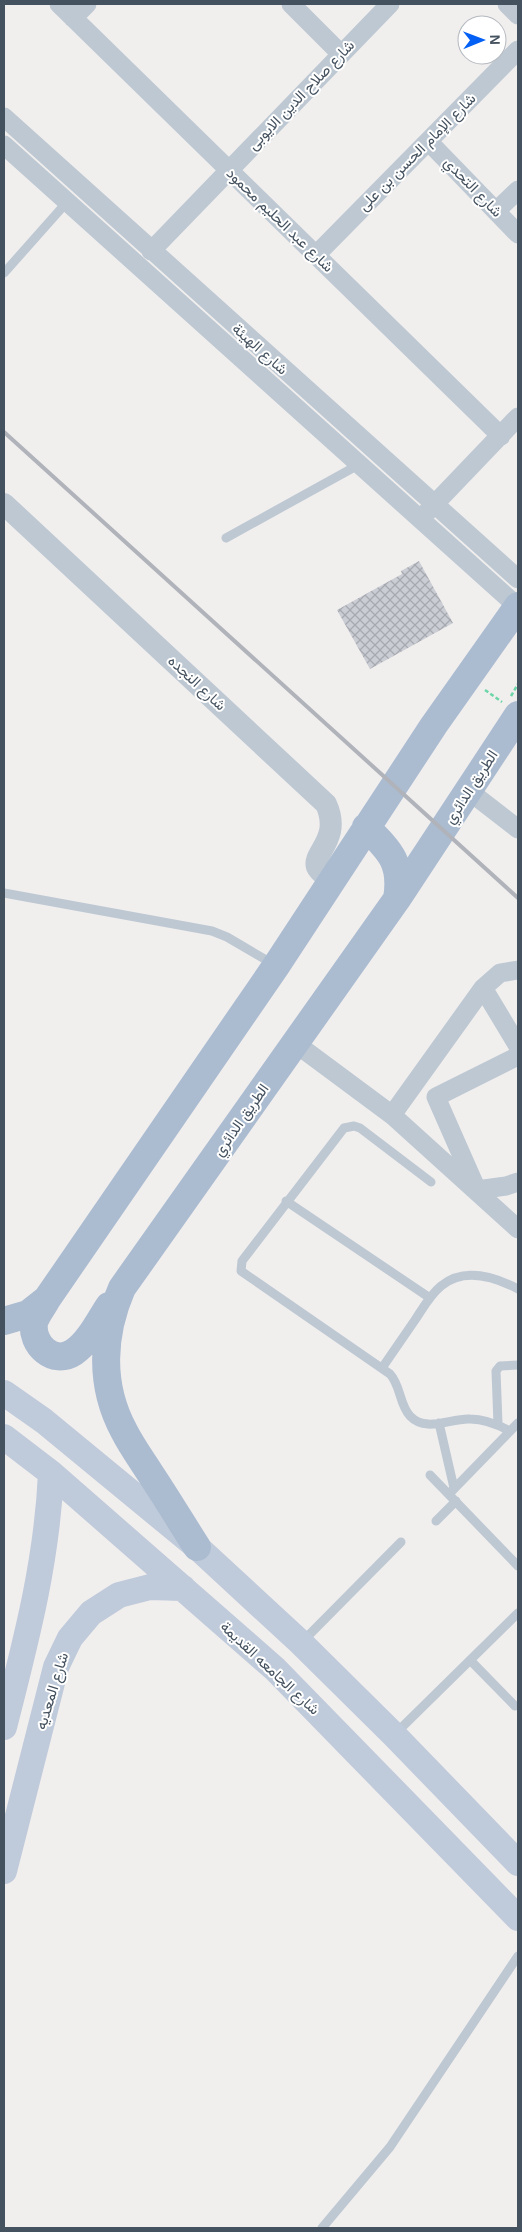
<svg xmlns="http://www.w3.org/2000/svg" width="522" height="2232" font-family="Arial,Vazirmatn,sans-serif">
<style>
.building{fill:url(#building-cross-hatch)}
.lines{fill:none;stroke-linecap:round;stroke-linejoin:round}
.path{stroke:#6cd6a8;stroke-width:2.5;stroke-dasharray:4 2.5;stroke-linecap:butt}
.service{stroke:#bdc8d2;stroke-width:9}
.minor{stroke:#bdc8d2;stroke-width:19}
.tertiary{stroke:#bdc8d2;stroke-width:22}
.secondary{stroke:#bfcada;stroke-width:26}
.primary{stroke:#abbcd1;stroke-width:28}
.rail{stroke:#b0b3ba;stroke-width:4}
.labels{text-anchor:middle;stroke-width:4;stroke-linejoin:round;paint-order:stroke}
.street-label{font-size:15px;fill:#44515e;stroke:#fff}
</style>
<defs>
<pattern id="building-cross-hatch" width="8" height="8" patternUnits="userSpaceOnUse" patternTransform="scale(1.25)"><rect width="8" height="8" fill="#cacdd4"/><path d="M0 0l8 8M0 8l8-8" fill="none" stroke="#a6a9af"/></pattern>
</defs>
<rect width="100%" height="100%" fill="#f1eeee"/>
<path class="building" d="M419,561L453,623L370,669L337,610L402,574L401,571Z"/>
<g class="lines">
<path class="path" d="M485,690L502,702
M511,696L518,684"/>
<path class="service" d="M4,273L67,202
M226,538L360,464
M4,893L212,931L227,937L273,964
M431,1182L360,1128L354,1126L344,1128L242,1261L241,1271L390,1374C401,1386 399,1404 410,1416C426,1433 450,1418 470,1419C485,1419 497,1424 510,1431
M286,1201L430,1298
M382,1368C393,1352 404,1336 415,1320C423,1308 430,1295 441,1286C464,1267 495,1277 518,1289
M439,1423L454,1488
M498,1424L496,1371L500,1366L518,1365
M430,1475L518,1566
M449,1494L518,1423
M436,1521L456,1501
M303,1641L401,1542
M470,1660L515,1706
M395,1734L518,1613
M322,2228L390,2147L518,1956"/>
<path class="minor" d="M59,4L501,436
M291,4L341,54
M507,4L518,15
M73,18L87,4
M4,117L518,579
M428,141L518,234
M4,145L518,607
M496,211L518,190
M151,251L390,4
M316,255L518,50
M427,512L518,417
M469,791L518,829
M483,988L518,1046
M295,1043L392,1115L518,1229
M518,1056L436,1097L477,1190L506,1186L518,1182
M392,1115L483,988L500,973L518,970"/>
<path class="tertiary" d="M4,504L326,804C342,839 312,853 317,867C319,872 327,877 331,881"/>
<path class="secondary" d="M4,1393L44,1421L197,1547L301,1643L394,1735L518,1863
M4,1437L51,1473L275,1669L518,1918
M4,1727C26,1641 47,1562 51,1473
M4,1871L56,1667L70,1638L91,1613L119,1595L150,1587L183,1588"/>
<path class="primary" d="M366,827C390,851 403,863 397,899
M47,1299C43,1307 36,1315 34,1323C31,1344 53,1366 74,1352C89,1342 99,1321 109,1306
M4,1321L28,1314L47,1299L276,966L434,725L518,606
M197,1547C181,1522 166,1497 150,1473C141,1459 131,1445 124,1431C99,1385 102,1334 122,1288L397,899L518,715"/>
<path class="rail" d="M4,432L518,898"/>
</g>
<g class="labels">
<g class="street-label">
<text transform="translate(301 95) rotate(-46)" y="5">شارع صلاح الدين الايوبى</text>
<text transform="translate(417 152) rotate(-45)" y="5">شارع الإمام الحسن بن على</text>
<text transform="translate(473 187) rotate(46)" y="5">شارع التحدي</text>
<text transform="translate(280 220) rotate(44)" y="5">شارع عبد الحليم محمود</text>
<text transform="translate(260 349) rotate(42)" y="5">شارع الهيئة</text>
<text transform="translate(197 683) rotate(43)" y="5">شارع النجده</text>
<text transform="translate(471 787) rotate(-57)" y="5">الطريق الدائري</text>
<text transform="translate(241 1120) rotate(-55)" y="5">الطريق الدائري</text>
<text transform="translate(270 1668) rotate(43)" y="5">شارع الجامعه القديمة</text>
<text transform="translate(52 1691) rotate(-73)" y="5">شارع المعديه</text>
</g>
</g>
<rect width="522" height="2232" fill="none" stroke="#44515e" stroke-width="10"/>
<g transform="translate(482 40) rotate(89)"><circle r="24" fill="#ffffff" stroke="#b4b9bf"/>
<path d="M0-4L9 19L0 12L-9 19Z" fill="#0460f5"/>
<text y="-8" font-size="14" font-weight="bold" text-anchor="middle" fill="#44515e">N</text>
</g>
</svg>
